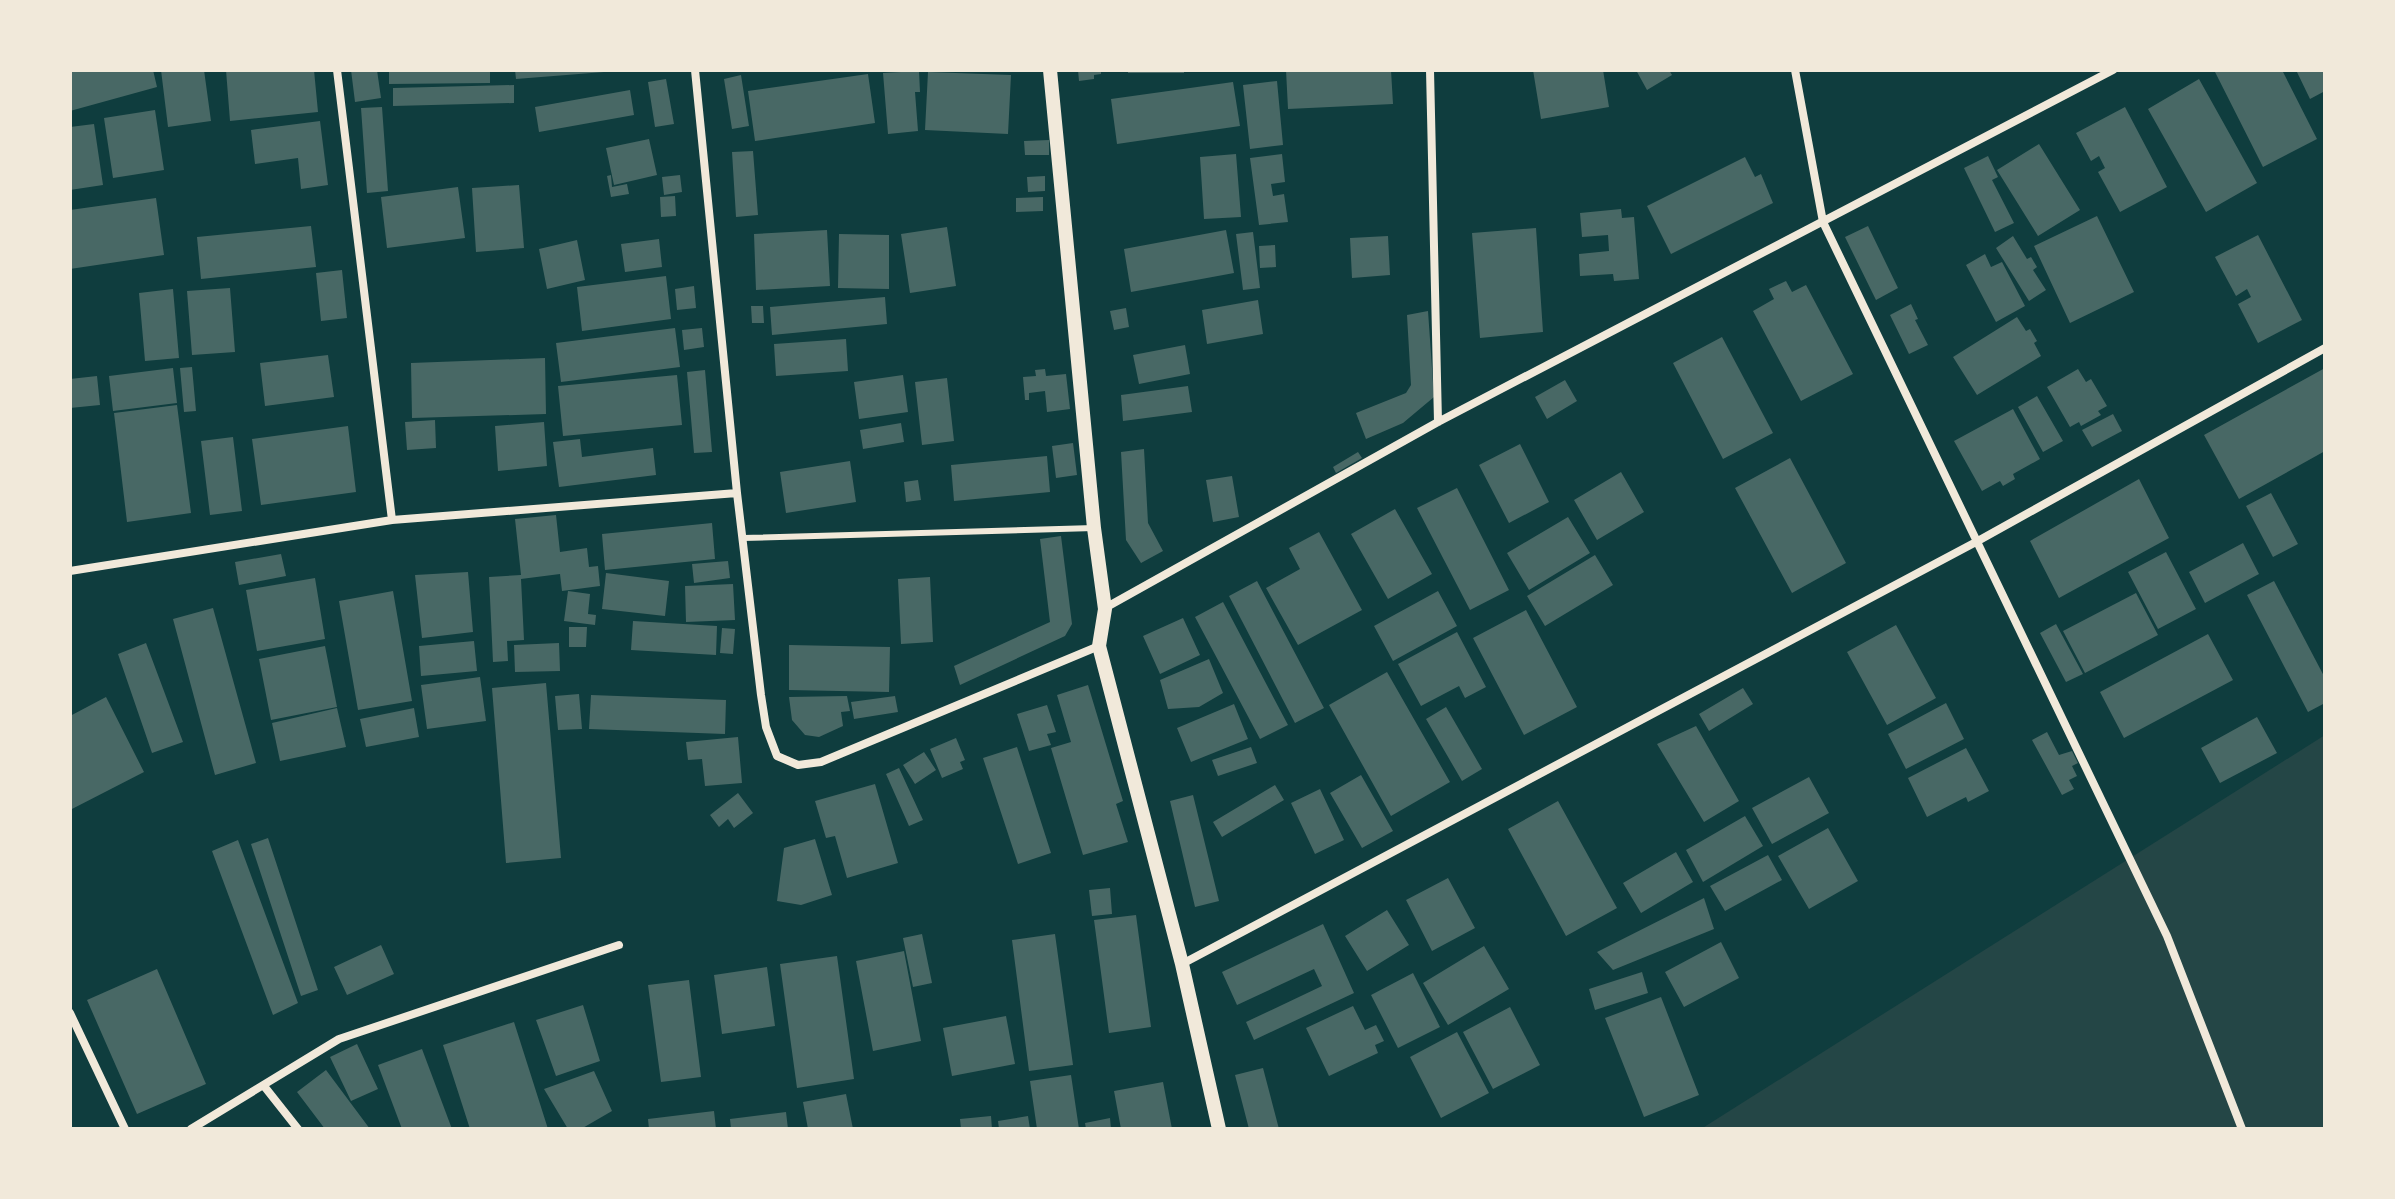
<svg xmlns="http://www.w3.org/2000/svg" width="2395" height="1199" font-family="'DM Sans',sans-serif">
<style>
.green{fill:#244646}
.building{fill:#486865}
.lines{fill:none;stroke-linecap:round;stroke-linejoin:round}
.service{stroke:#f1e9da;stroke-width:6}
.minor{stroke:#f1e9da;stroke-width:8}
.tertiary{stroke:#f1e9da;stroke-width:14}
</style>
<rect width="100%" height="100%" fill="#0f3d3e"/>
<path class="green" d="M2325,735V1129H1701Z"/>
<path class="building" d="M70,70H153L157,87L70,111Z
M161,70H204L211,121L168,127Z
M226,70H314L318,112L230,121Z
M351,70H377L381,98L355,102Z
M389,70H490V83L389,84Z
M515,70H603L604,72L516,79Z
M1078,70H1101V74L1094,75V79L1079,81Z
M1128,70H1184V73H1128Z
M1286,70H1391L1393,104L1288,109Z
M1533,70H1603L1609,107L1541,119Z
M1636,70H1669L1672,75L1647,90Z
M2214,70H2282L2317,139L2263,167Z
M2296,70H2325V91L2310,99Z
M919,71L920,92H915L918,131L888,134L883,73Z
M928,72L1011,75L1008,134L925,130Z
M868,74L875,123L755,141L748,91Z
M741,75L749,126L732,129L724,79Z
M666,79L674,124L655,127L648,82Z
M2199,79L2257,183L2206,212L2148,109Z
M1277,81L1283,145L1250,149L1243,85Z
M1233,82L1240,126L1117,144L1111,99Z
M514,85V103L393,106V88Z
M630,90L634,115L539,132L535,107Z
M382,107L388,191L367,193L361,108Z
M2125,107L2167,187L2120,212L2098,172L2105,168L2099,156L2091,161L2076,133Z
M155,110L164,170L113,178L104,118Z
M320,121L328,185L301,189L298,158L255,164L251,130Z
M94,124L103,185L70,190V127Z
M649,139L657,175L614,185L606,148Z
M1049,140V155H1025L1024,141Z
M2039,144L2080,210L2038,236L1997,170Z
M753,151L758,215L736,217L732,152Z
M1236,154L1241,217L1204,219L1200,157Z
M1282,154L1285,182L1271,184L1273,196L1284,194L1288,222L1259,225L1250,158Z
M1988,156L1998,177L1992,180L2014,223L1995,232L1964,168Z
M1745,157L1755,177L1761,174L1773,203L1671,254L1647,206Z
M611,175L612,187L627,184L629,194L611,197L607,176Z
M680,175L682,192L664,195L662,177Z
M1045,176V191L1028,192L1027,177Z
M519,185L524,248L476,252L472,188Z
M458,187L465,238L387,248L381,197Z
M675,196L676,216L661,217L660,197Z
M1043,197V211L1016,212V198Z
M156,198L164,255L70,269V210Z
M1621,209L1622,218L1634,217L1639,279L1614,281L1613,274L1580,276L1579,254L1609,251L1608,235L1582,237L1580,213Z
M2097,216L2134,292L2070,323L2034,246Z
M311,226L316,267L201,279L197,237Z
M1868,226L1898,288L1876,300L1845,237Z
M947,227L956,286L910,293L901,234Z
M1536,228L1543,332L1480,338L1472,233Z
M827,230L830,286L756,290L754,234Z
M1226,230L1234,273L1131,292L1124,249Z
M1253,232L1260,288L1243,290L1236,234Z
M839,234L889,235V289L838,288Z
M2258,235L2302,320L2258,343L2238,304L2251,297L2247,289L2236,296L2215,257Z
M1388,236L1390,275L1352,278L1350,238Z
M2013,236L2027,259L2031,257L2037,267L2033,270L2046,290L2029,301L1996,248Z
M659,239L662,267L625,272L621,244Z
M577,240L585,280L547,289L539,249Z
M1275,245L1276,267L1260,268L1259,246Z
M1985,254L1991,267L2002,262L2025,306L1996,322L1966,265Z
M342,270L347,318L321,321L316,273Z
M666,276L671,319L582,331L577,287Z
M1786,281L1792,292L1806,285L1853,374L1801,401L1753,311L1774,299L1769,289Z
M694,286L696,308L677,310L675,289Z
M230,288L235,352L192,355L187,291Z
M173,289L179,358L145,361L139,293Z
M885,297L887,324L772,335L770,307Z
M1258,300L1263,334L1207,344L1202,310Z
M1911,304L1918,319L1915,320L1928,345L1909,354L1890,315Z
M751,306H763L764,323H752Z
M1126,308L1129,327L1114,330L1110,311Z
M1428,311L1434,397L1403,423L1366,439L1356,413L1406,393L1411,385L1407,315Z
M2017,317L2026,331L2030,329L2037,341L2034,343L2041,356L1977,395L1953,357Z
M675,328L680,367L561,382L556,343Z
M702,328L704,347L684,350L682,330Z
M1722,337L1773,433L1723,459L1673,363Z
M846,339L848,371L776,376L774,344Z
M1185,345L1190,374L1139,384L1133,355Z
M328,355L334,397L265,406L260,363Z
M545,358L546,414L412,418L411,363Z
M192,367L196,411L184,412L180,368Z
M173,368L177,403L113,411L109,376Z
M2325,368V451L2239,499L2204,435Z
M1045,369L1046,376L1066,374L1070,409L1047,412L1045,391L1029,393V400H1025L1023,377L1036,376L1035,370Z
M2078,369L2086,382L2091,379L2107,406L2098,411L2101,415L2081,426L2079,422L2070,427L2047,387Z
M705,370L712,452L694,453L687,372Z
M677,375L682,425L563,436L558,386Z
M903,375L908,412L859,419L854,382Z
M97,376L100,405L70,408V379Z
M947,378L954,441L922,445L915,382Z
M1565,380L1577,401L1547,419L1535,397Z
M1188,386L1192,412L1123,421L1121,395Z
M2037,396L2063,441L2043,452L2018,407Z
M177,405L191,513L127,522L114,413Z
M2013,409L2040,459L2013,474L2015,479L2003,486L2000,481L1982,491L1954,441Z
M2113,414L2122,431L2092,447L2082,430Z
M435,420L436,448L407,450L405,422Z
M544,422L547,466L498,471L495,426Z
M901,423L904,442L863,449L860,430Z
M348,426L356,492L261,505L252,439Z
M233,437L242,511L210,515L201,441Z
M580,439L582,457L653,448L656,475L559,487L553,442Z
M1073,443L1077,475L1056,478L1052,446Z
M1520,444L1549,502L1509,523L1479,465Z
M1144,449L1148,523L1163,551L1141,563L1126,540L1121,452Z
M1358,452L1362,458L1336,473L1333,467Z
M1047,456L1050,492L954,501L951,465Z
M1790,458L1846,563L1792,593L1735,488Z
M850,461L856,502L786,513L780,472Z
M1621,472L1644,512L1597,540L1574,500Z
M1232,476L1239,517L1213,522L1206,480Z
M2139,479L2169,538L2059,598L2030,541Z
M918,480L921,500L906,502L904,482Z
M1457,488L1509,590L1470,610L1417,508Z
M2271,493L2298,544L2273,557L2246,506Z
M1395,509L1432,574L1388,599L1351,534Z
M556,515L560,552L587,548L589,567L598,566L600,586L562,591L560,574L521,579L524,640L507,641L508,661L493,662L489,577L521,575L515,519Z
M1568,517L1590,553L1529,590L1507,553Z
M712,523L715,559L605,570L602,534Z
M1319,532L1362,610L1298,645L1266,588L1300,569L1289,548Z
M1061,536L1072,624L1065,636L960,685L954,666L1050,622L1040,539Z
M2243,543L2259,574L2205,603L2189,572Z
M2166,552L2196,609L2158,629L2128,572Z
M281,554L286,576L239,585L235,562Z
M1595,555L1613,585L1545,626L1527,596Z
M728,561L730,578L694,583L692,564Z
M468,572L473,632L422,638L415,575Z
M606,573L669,581L665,616L602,609Z
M930,577L933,642L901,644L898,579Z
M315,578L325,639L257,651L246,590Z
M1257,581L1324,708L1295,723L1229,596Z
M2274,581L2325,678V703L2308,712L2247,595Z
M733,584L735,620L686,622L685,586Z
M393,591L412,701L358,710L339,601Z
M568,591L590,594L588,614L596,615L595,625L564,621Z
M1438,591L1457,626L1393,661L1374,626Z
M2136,593L2158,635L2085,673L2063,631Z
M1223,602L1288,725L1260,739L1195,617Z
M213,608L256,763L215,775L173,619Z
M1526,610L1577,707L1524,735L1473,638Z
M1183,618L1200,655L1160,674L1143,636Z
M633,621L717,626L716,655L631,650Z
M2056,624L2083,674L2066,682L2040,633Z
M1896,625L1936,698L1887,725L1847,652Z
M569,627H587L586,647H569Z
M722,628L735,629L733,654L720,653Z
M1457,632L1486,687L1465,698L1459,686L1421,706L1398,664Z
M2208,634L2233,680L2124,738L2100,692Z
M474,641L477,671L421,676L419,646Z
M146,643L183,742L152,753L118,654Z
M559,643L560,671L515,672L514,645Z
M789,645L890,647L889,692L789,690Z
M325,646L337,707L271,720L259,659Z
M1209,659L1223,693L1199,707L1168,709L1160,680Z
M1387,672L1450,782L1391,816L1329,705Z
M480,677L486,721L427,729L421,685Z
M546,683L561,858L506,863L492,688Z
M1088,685L1123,801L1116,804L1128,842L1083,855L1051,748L1071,742L1057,695Z
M1743,688L1753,704L1709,731L1699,714Z
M579,694L582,729L558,730L555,696Z
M591,695L726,700L725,734L589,729Z
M847,696L850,711L841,712L843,726L819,737L805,735L792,720L789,697Z
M895,696L898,712L854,719L851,702Z
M106,697L144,772L70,810V716Z
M1946,703L1964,739L1906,769L1888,734Z
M1234,704L1248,739L1191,762L1177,728Z
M1047,705L1056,732L1047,734L1051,745L1029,751L1017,714Z
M1446,707L1482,769L1462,781L1426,719Z
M337,708L346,747L280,761L272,723Z
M414,708L419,737L366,747L360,719Z
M2257,717L2277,753L2220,783L2201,748Z
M1696,726L1739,801L1704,822L1657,744Z
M2047,732L2059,755L2072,751L2078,763L2072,766L2077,776L2069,780L2074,789L2062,795L2032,740Z
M738,737L742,783L705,786L702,759L688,760L686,742Z
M956,738L965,760L960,762L963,769L942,778L930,749Z
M1017,747L1051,853L1018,864L983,758Z
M1251,747L1257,763L1218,776L1212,760Z
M1966,748L1989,791L1968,802L1966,797L1927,817L1908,778Z
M924,752L936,770L915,784L903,765Z
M899,768L923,820L909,826L886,774Z
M1361,775L1393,831L1362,848L1330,793Z
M1809,777L1829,813L1772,844L1752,808Z
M875,784L898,863L847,878L835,836L826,838L815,801Z
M1275,785L1284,800L1222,837L1213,822Z
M1320,789L1344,840L1315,854L1291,803Z
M738,793L753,813L734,828L728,819L719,827L710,815Z
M1193,795L1219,901L1195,907L1170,801Z
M1558,801L1617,908L1566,936L1508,829Z
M1745,816L1763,846L1703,882L1686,850Z
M1828,828L1858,881L1809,909L1778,856Z
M268,838L318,990L301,996L251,844Z
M815,839L832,895L801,905L777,901L784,848Z
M238,840L298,1003L273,1015L212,851Z
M1676,852L1693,882L1641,913L1623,883Z
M1768,855L1782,880L1725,911L1710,886Z
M1448,878L1475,928L1432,951L1406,900Z
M1110,888L1112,914L1092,916L1089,890Z
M1704,898L1714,929L1613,970L1597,952Z
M1387,910L1409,945L1367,971L1345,936Z
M1136,915L1151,1027L1109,1033L1094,920Z
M1323,924L1354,993L1254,1040L1246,1022L1322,986L1314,969L1237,1005L1222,972Z
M922,934L932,983L913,987L903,938Z
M1055,934L1073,1065L1029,1071L1012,940Z
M1721,942L1739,978L1684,1007L1665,972Z
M381,945L394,974L347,995L334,967Z
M1484,946L1509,989L1448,1025L1423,983Z
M904,951L921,1041L873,1051L856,961Z
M837,956L854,1079L797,1088L780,964Z
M767,967L775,1026L722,1034L714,975Z
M157,969L206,1084L137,1114L87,1000Z
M1642,972L1648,993L1595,1010L1589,989Z
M1413,973L1440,1027L1398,1048L1371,995Z
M689,980L701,1077L661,1082L648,985Z
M1661,997L1699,1095L1644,1117L1605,1018Z
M583,1005L600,1061L556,1076L536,1020Z
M1353,1006L1365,1030L1376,1025L1384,1041L1375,1045L1378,1053L1329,1076L1306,1028Z
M1510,1007L1540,1065L1493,1089L1463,1032Z
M1006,1016L1015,1064L952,1076L943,1028Z
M514,1022L548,1129H470L443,1045Z
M1457,1032L1489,1093L1441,1118L1410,1057Z
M357,1044L378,1089L351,1101L330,1057Z
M422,1049L452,1129H402L378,1065Z
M1263,1068L1279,1129H1249L1235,1075Z
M326,1070L370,1129H325L297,1092Z
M594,1071L612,1111L581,1129H568L544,1089Z
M1071,1075L1079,1129H1037L1030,1081Z
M1163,1082L1172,1129H1121L1114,1091Z
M846,1094L853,1129H808L803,1102Z
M714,1111L716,1129H649L648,1119Z
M786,1112L788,1129H731L730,1119Z
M991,1116L992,1129H961L960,1119Z
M1028,1116L1030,1129H999L998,1121Z
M1110,1118L1111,1129H1086L1085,1123Z"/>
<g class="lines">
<path class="service" d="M743,538L1094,528"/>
<path class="minor" d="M337,70L392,520
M695,70L737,493L761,695L766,727L777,756L798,765L821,762L1099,646
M1430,70L1438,422
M1795,70L1823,222L2167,936L2242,1129
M70,571L392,520L737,493
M1105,608L1438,422L2113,70
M1182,964L1976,542L2325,348
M70,1013L125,1129
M264,1086L298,1129
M191,1129L339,1039L619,945"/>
<path class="tertiary" d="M1050,70L1094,528L1105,609L1099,646L1182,964L1219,1129"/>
</g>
<rect width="2395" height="1199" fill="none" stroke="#f1e9da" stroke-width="144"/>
</svg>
